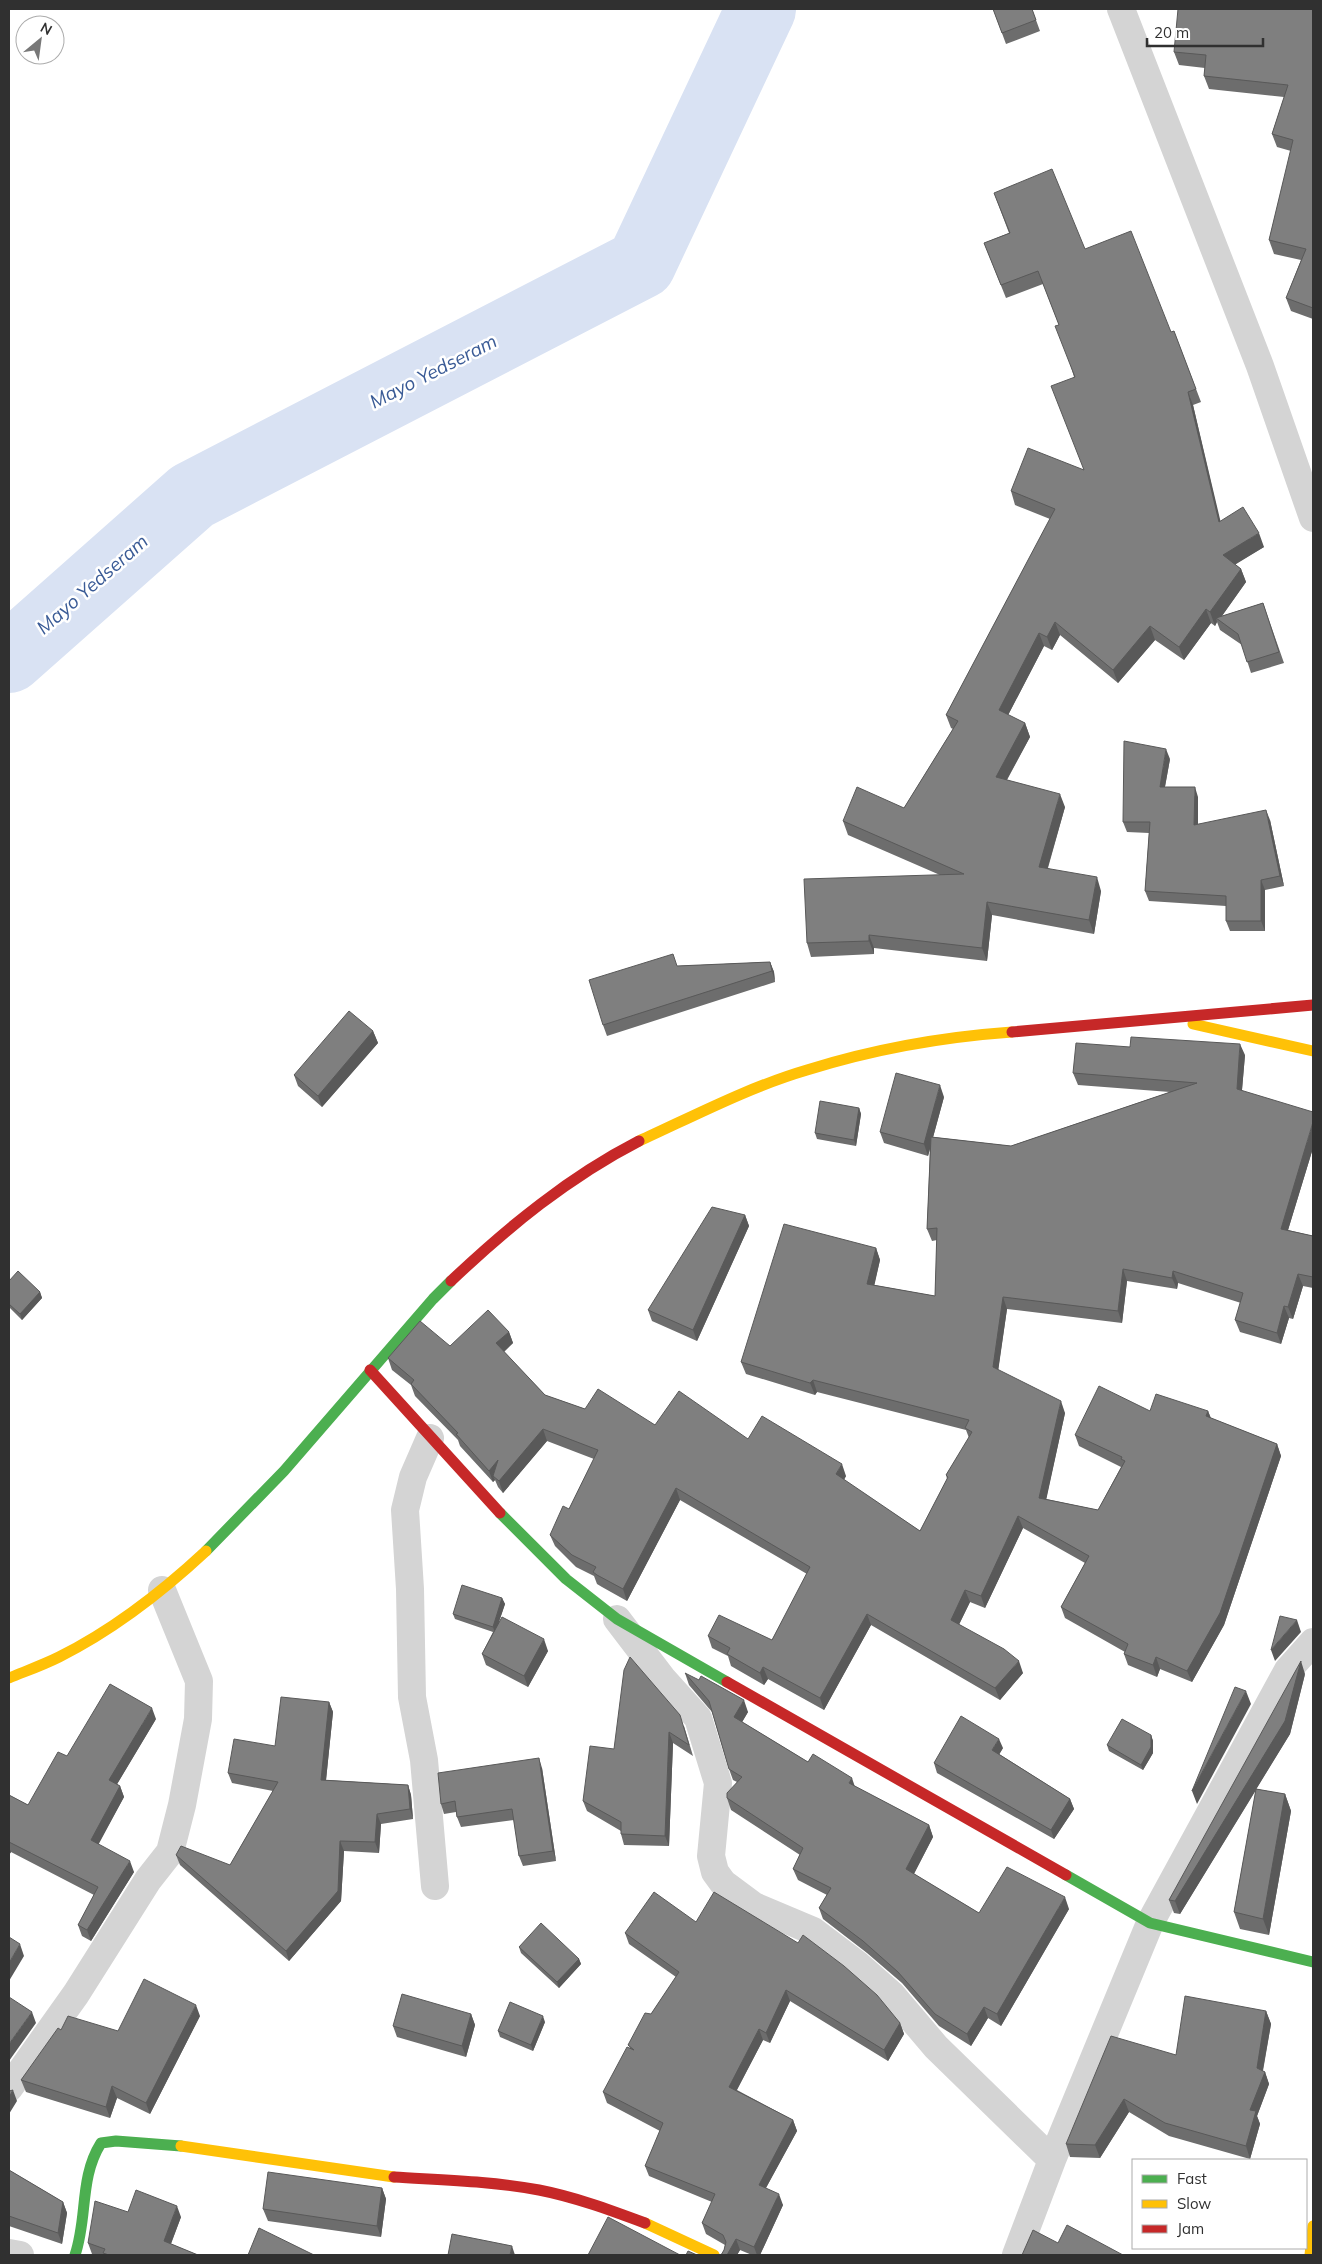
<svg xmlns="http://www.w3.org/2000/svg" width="1322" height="2264" font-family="Mulish,sans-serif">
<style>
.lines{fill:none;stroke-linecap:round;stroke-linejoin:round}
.river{stroke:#d9e2f3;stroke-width:70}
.street{stroke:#d4d4d4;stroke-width:28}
.fast{stroke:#4caf50;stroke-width:11}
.slow{stroke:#ffc107;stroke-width:11}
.jam{stroke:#c62828;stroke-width:11}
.wall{fill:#6d6d6d}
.shaded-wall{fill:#595959}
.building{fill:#7f7f7f;stroke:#595959}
.labels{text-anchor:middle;stroke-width:5;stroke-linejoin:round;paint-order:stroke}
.water-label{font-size:19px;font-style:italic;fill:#3a5b96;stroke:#fff}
</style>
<rect width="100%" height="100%" fill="#fff"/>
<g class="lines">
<path class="river" d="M9,658L192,496L641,264L761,9"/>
<path class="street" d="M1121,9L1260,366L1313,518
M430,1438L413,1477L405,1510L410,1589L412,1697L424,1760L435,1886
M617,1619L662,1678L698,1718L718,1783L711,1856L715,1872L723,1883L754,1906L813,1931L858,1965L892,1995L936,2047L1052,2160
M9,2088L76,1994L148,1880L170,1852L182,1805L198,1719L199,1681L162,1590
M9,2253L20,2255
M1016,2255L1052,2160L1150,1923L1288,1670L1313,1642"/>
<path class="fast" d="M500,1513L566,1579L617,1619L727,1682
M206,1551L284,1471L433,1299L451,1281
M1066,1875L1150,1923L1313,1962
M75,2255C88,2217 79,2178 101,2143L116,2141L181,2146"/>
<path class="slow" d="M1193,1024L1313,1051
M639,1141C694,1116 749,1087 807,1070C874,1049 942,1037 1012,1032
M9,1678C26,1671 43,1665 59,1657C113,1630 162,1592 206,1551
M181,2146L394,2177
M645,2223L714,2255
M1310,2255L1313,2226"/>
<path class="jam" d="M1012,1032L1313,1005
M451,1281C508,1227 569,1177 639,1141
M370,1370L500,1513
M727,1682L1066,1875
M394,2177C442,2180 492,2181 539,2190C575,2197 610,2210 645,2223"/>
</g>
<path class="wall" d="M993,9H1032L1040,31L1006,44Z
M1313,9V319L1291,311L1286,298L1301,260L1274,254L1269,240L1291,151L1277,147L1272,134L1284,97L1209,89L1204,76L1205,68L1179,65L1174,52Z
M994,193L1085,249L1171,332L1174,331L1201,402L1193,405L1220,522L1264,547L1235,564L1241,569L1246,582L1222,616L1263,603L1284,663L1251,673L1242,645L1220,630L1217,622L1215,626L1211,623L1184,660L1155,640L1118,683L1060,635L1052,650L1044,646L1008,715L1025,723L1030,737L1007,780L1065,807L1048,868L1101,891L1094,934L992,915L987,961L874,948V954L811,957L807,943L940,875L848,835L843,821L904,808L953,729L951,728L946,715L1050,519L1015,505L1011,491L1084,470L1074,377L1059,325L1043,284L1006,298L984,243L1009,233Z
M1170,759L1165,787L1198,797V824L1270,820L1284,886L1265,890V931H1230L1226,921V906L1149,901L1145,891L1149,833L1127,832L1123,822Z
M770,962L774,972L775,982L607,1036L603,1025L677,966Z
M373,1031L378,1043L322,1107L298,1086L294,1075Z
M1130,1047L1245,1055L1242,1090L1313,1148L1288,1230L1313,1236V1288L1303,1286L1293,1319L1289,1318L1281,1344L1240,1332L1235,1320L1241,1303L1178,1283L1177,1289L1127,1281L1122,1323L1007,1309L998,1370L1065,1413L1046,1499L1098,1510L1121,1467L1079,1446L1075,1435L1150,1411H1208L1211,1418L1277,1444L1281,1456L1224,1625L1192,1682L1160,1669L1157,1677L1128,1665L1124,1654L1125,1652L1065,1618L1061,1607L1085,1563L1023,1528L985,1608L970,1602L959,1624L1023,1673L1000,1700L871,1625L824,1710L768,1679L764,1685L731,1666L728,1656L712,1648L708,1636L772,1640L807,1574L680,1500L627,1601L602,1587L597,1584L594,1576L576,1567L555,1546L550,1535L569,1509L594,1459L547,1441L503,1493L498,1487L495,1480L493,1482L460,1446L458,1440L415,1396L411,1385L392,1370L388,1358L450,1346L509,1332L513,1343L504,1352L545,1395L585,1409L655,1425L748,1439L846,1476L844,1480L920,1531L947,1479L946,1475L969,1438L966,1430L817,1392L815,1395L746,1374L741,1362L876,1248L880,1260L874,1285L935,1296L937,1240L932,1241L927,1229L930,1149L928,1156L884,1143L880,1132L944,1097L933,1137L1011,1146L1170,1092L1078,1085L1073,1073Z
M859,1108L861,1114L856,1146L817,1139L815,1133Z
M745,1215L749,1226L697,1341L652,1321L648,1310Z
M9,1281L40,1292L42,1298L22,1320L9,1307Z
M502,1598L505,1604L499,1622L548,1651L528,1687L486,1665L482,1654L493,1632L455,1619L453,1614Z
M685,1673L748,1712L742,1722L808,1762L929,1825L933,1837L914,1874L979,1913L1069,1909L1001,2026L988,2018L971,2046L939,2026L902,1983L867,1953L823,1919L819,1908L827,1895L798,1880L793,1869L800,1855L731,1810L727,1798L737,1782L733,1780L729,1769L712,1712L689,1685Z
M1305,1674L1290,1734L1256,1789L1285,1794L1291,1811L1269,1935L1240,1929L1234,1912L1256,1790L1180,1914L1174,1913L1169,1900Z
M329,1702L333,1712L326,1780L408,1785L411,1795L413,1819L381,1824L379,1853L344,1851L341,1901L289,1961L180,1865L176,1855L230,1865L273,1791L232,1783L228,1773L275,1746Z
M156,1719L117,1784L120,1786L124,1797L98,1844L134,1872L91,1941L82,1936L78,1925L94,1895L11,1852L9,1855V1795L28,1805L67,1756Z
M684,1726L693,1756L673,1743L669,1846L624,1845L621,1834V1831L587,1811L583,1801L614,1749Z
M1151,1735L1153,1741V1753L1143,1770L1109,1751L1107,1745Z
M1003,1748L999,1754L1070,1799L1074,1809L1054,1839L937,1773L934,1763Z
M542,1768L556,1861L523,1866L519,1856L514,1820L461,1827L457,1817L456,1812L444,1814L441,1804Z
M696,1922L900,2023L904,2034L888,2061L790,2001L770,2043L763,2040L737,2090L793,2120L797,2131L766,2188L783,2205L760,2255H752L740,2250L737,2255H721L724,2250L725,2245L706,2234L702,2223L712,2202L649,2176L645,2166L660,2131L607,2103L603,2092L630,2048L628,2045L651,2014L676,1977L629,1944L625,1933Z
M519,1947L579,1959L581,1964L559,1988L521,1953Z
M1266,2011L1271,2024L1263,2071L1265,2072L1269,2084L1257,2116L1260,2124L1250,2159L1169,2136L1129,2112L1100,2158L1070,2157L1066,2144L1176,2055Z
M471,2014L475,2025L466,2057L397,2037L393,2026Z
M200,2016L150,2114L117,2098L110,2118L26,2092L21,2080L61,2030L118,2031Z
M545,2022L533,2051L500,2037L498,2031Z
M9,2170L63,2202L67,2213L62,2244L9,2226Z
M382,2188L386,2199L381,2237L268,2221L263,2209Z
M128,2212L181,2217L171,2244L198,2255H97L92,2254L88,2243Z"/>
<path class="shaded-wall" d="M1188,392L1193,405L1224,536L1219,522Z
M1259,533L1264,547L1228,569L1223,555Z
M1241,569L1246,582L1219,620L1216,618L1217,622L1215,626L1210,612Z
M1206,609L1211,623L1184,660L1179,647Z
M1055,622L1060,635L1052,650L1047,637Z
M1150,626L1155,640L1118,683L1113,670Z
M1039,633L1044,646L1004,723L999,710Z
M1025,723L1030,737L1001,790L996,777Z
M1166,749L1170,759L1163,797L1160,787Z
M1195,787L1198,797V835L1194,825Z
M1060,794L1065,807L1044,880L1039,867Z
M1266,810L1270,820L1284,886L1280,876Z
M1097,877L1101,891L1094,934L1089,920Z
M1261,880L1265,890V931L1261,921Z
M987,902L992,915L987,961L982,948Z
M869,935L874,948V954L869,941Z
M770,962L774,972L775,982L772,971Z
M373,1031L378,1043L322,1107L318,1096Z
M1240,1044L1245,1055L1241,1101L1237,1089Z
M940,1085L944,1097L928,1156L924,1144Z
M859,1108L861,1114L856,1146L854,1140Z
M1313,1122V1148L1285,1240L1281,1229Z
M745,1215L749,1226L697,1341L693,1330Z
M876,1248L880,1260L872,1296L867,1284Z
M1123,1269L1127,1281L1122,1323L1118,1311Z
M1173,1271L1178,1283L1177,1289L1172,1278Z
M1298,1274L1303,1286L1293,1319L1288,1307Z
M40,1292L42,1298L22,1320L20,1314Z
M1003,1297L1007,1309L997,1379L993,1367Z
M1284,1306L1289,1318L1281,1344L1277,1333Z
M509,1332L513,1343L500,1355L496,1343Z
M813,1380L817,1392L815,1395L810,1383Z
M1061,1401L1065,1413L1044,1510L1039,1498Z
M1208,1411L1212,1422L1206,1416Z
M543,1429L547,1441L503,1493L499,1481Z
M1277,1444L1281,1456L1224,1625L1192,1682L1187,1671Z
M498,1460L493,1476L495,1480L493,1482L489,1471Z
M842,1464L846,1476L840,1486L836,1474Z
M676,1488L680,1500L627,1601L623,1589Z
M1018,1516L1023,1528L985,1608L981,1596Z
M965,1590L970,1602L956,1631L951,1620Z
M502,1598L505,1604L495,1633L493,1627Z
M867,1614L871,1625L824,1710L820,1698Z
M1297,1620L1301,1632L1275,1661L1271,1650Z
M544,1639L548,1651L528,1687L524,1676Z
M1156,1657L1160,1669L1157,1677L1153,1665Z
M1019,1661L1023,1673L1000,1700L995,1688Z
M1301,1661L1305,1674L1290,1734L1180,1914L1175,1901Z
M763,1667L768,1679L764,1685L760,1673Z
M1246,1691L1251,1704L1197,1804L1192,1791Z
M744,1700L748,1712L738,1729L734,1717Z
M329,1702L333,1712L325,1790L321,1780Z
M152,1708L156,1719L113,1791L109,1780Z
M669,1732L673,1743L669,1846L665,1836Z
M1151,1735L1153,1741V1753L1143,1770L1141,1765Z
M999,1739L1003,1748L996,1760L992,1750Z
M539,1758L542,1768L556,1861L553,1851Z
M852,1778L856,1790L849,1783Z
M408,1785L411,1795L413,1819L410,1809Z
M120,1786L124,1797L95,1851L91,1840Z
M1285,1794L1291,1811L1269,1935L1263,1919Z
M1070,1799L1074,1809L1054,1839L1051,1830Z
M377,1814L381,1824L379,1853L375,1842Z
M929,1825L933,1837L910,1881L906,1869Z
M340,1841L344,1851L341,1901L289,1961L286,1951Z
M9,1847L11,1852L9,1855Z
M130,1861L134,1872L91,1941L87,1930Z
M1065,1897L1069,1909L1001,2026L997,2014Z
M20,1944L24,1956L9,1981V1963Z
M579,1959L581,1964L559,1988L557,1982Z
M786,1990L790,2001L770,2043L766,2033Z
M196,2005L200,2016L150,2114L146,2103Z
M984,2007L988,2018L971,2046L967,2034Z
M1266,2011L1271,2024L1261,2080L1265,2072L1269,2084L1257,2116L1260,2124L1250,2159L1246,2146L1250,2110Z
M32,2012L36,2023L9,2061V2044Z
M471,2014L475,2025L466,2057L462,2046Z
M543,2016L545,2022L533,2051L531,2045Z
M900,2023L904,2034L888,2061L884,2050Z
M759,2029L763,2040L733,2097L729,2087Z
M112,2086L117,2098L110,2118L106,2107Z
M13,2090L17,2101L9,2114V2097Z
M1124,2099L1129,2112L1100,2158L1095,2145Z
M793,2120L797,2131L762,2195L759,2185Z
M382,2188L386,2199L381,2237L377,2226Z
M779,2194L783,2205L760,2255H757L754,2247Z
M63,2202L67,2213L62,2244L58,2233Z
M177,2206L181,2217L168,2251L164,2241Z
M736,2239L740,2250L737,2255H727Z
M512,2246L515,2255H510Z"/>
<path class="building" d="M993,9H1032L1036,20L1002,33Z
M1178,9H1313V308L1286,298L1306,249L1269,240L1293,140L1272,134L1288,85L1204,76L1206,55L1174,52Z
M1052,169L1085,249L1131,231L1171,332L1174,331L1196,389L1188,392L1219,522L1243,507L1259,533L1223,555L1241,569L1210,612L1206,609L1179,647L1150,626L1113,670L1055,622L1047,637L1039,633L999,710L1025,723L996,777L1060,794L1039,867L1097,877L1089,920L987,902L982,948L869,935V941L807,943L804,879L964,874L843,821L857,787L904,808L958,721L946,715L1055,509L1011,491L1028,448L1084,470L1051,386L1075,377L1055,326L1059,325L1038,271L1001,285L984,243L1010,233L994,193Z
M1263,603L1279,652L1247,662L1238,634L1216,618Z
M1124,741L1166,749L1160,787H1195L1194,825L1266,810L1280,876L1261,880V921H1226V896L1145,891L1150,822H1123Z
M673,954L677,966L770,962L772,971L603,1025L589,980Z
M349,1011L373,1031L318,1096L294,1075Z
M1131,1037L1240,1044L1237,1089L1313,1112V1122L1281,1229L1313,1236V1277L1298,1274L1288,1307L1284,1306L1277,1333L1235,1320L1243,1293L1173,1271L1172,1278L1123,1269L1118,1311L1003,1297L993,1367L1061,1401L1039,1498L1098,1510L1125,1461L1121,1459L1122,1457L1075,1435L1099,1386L1150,1411L1156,1394L1208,1411L1206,1416L1277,1444L1220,1613L1187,1671L1156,1657L1153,1665L1124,1654L1128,1644L1061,1607L1089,1556L1018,1516L981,1596L965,1590L951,1620L1004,1649L1019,1661L995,1688L867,1614L820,1698L763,1667L760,1673L727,1654L730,1648L708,1636L719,1615L772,1640L810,1567L676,1488L623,1589L597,1575L593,1572L596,1567L572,1555L550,1535L563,1506L569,1509L598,1450L543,1429L499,1481L493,1476L498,1460L489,1471L456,1434L458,1433L411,1384L414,1380L388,1358L420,1321L450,1346L488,1310L509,1332L496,1343L545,1395L585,1409L598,1389L655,1425L679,1391L748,1439L762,1416L842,1464L836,1474L920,1531L948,1477L946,1475L972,1432L965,1428L969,1420L813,1380L810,1383L741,1362L784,1224L876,1248L867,1284L935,1296L937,1228L927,1229L931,1137L1011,1146L1197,1083L1073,1073L1076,1043L1130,1047Z
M896,1073L940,1085L924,1144L880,1132Z
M820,1101L859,1108L854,1140L815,1133Z
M712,1207L745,1215L693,1330L648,1310Z
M18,1271L40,1292L20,1314L9,1304V1281Z
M462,1585L502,1598L493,1627L453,1614Z
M1280,1616L1297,1620L1271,1650Z
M502,1617L544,1639L524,1676L482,1654Z
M630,1657L680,1715L689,1745L669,1732L665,1836L621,1834V1822L583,1801L590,1746L614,1749L624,1670Z
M1301,1661L1285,1721L1175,1901L1169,1900Z
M685,1673L699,1680L701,1676L744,1700L734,1717L808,1762L813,1754L852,1778L849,1783L929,1825L906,1869L979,1913L1007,1867L1065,1897L997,2014L984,2007L967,2034L935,2014L898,1972L863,1941L819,1908L831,1888L793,1869L803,1848L727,1798V1793L742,1777L729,1769L709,1701Z
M110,1684L152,1708L109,1780L120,1786L91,1840L130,1861L87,1930L78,1925L98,1887L9,1842V1795L28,1805L58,1752L67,1756Z
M1235,1687L1246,1691L1192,1791L1199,1774Z
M281,1697L329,1702L321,1780L408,1785L410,1809L377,1814L375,1842L340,1841L338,1891L286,1951L176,1855L181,1846L230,1865L278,1782L228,1773L234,1739L275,1746Z
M961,1716L999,1739L992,1750L1070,1799L1051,1830L934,1763Z
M1122,1719L1151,1735V1747L1141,1765L1107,1745Z
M539,1758L553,1851L519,1856L512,1809L457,1817L455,1801L441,1804L438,1773Z
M1256,1789L1285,1794L1263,1919L1234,1912Z
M654,1892L696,1922L714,1892L798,1943L803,1935L844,1966L877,1995L900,2023L884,2050L786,1990L766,2033L759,2029L729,2087L793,2120L759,2185L779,2194L754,2247L736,2239L727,2255H721L724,2250L726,2242L723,2235L702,2223L715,2194L645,2166L663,2123L603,2092L627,2047L634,2050L628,2045L645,2013L651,2014L679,1972L625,1933Z
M541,1923L579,1959L557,1982L519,1947Z
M9,1937L20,1944L9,1963Z
M144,1979L196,2005L146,2103L112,2086L106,2107L21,2080L58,2028L61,2030L68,2016L118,2031Z
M402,1994L471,2014L462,2046L393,2026Z
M1185,1996L1266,2011L1257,2068L1265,2072L1250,2110L1256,2111L1246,2146L1165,2123L1124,2099L1095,2145L1066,2144L1111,2036L1176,2055Z
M9,1997L32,2012L9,2044Z
M510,2002L543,2016L531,2045L498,2031Z
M13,2090L9,2097V2091Z
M9,2170L63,2202L58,2233L9,2216Z
M268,2172L382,2188L377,2226L263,2209Z
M136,2190L177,2206L164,2241L198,2255H109L103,2253L105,2249L88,2243L95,2201L128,2212Z
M608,2217L680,2255H588Z
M1067,2225L1123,2255H1021H1022L1033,2230L1058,2243Z
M259,2228L314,2255H248Z
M452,2234L512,2246L510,2255H448Z
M688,2251L697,2255H686Z"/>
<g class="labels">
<g class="water-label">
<text transform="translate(433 371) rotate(-27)" y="7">Mayo Yedseram</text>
<text transform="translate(92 584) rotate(-41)" y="7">Mayo Yedseram</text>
</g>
</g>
<rect width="1322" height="2264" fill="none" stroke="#303030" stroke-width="20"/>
<rect x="1132" y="2159" width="175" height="90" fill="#ffffff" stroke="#acacac"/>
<rect x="1142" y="2175" width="25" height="8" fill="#4caf50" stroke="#acacac"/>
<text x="1177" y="2184" font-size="15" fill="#303030">Fast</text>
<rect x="1142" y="2200" width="25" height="8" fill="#ffc107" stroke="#acacac"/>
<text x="1177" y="2209" font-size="15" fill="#303030">Slow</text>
<rect x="1142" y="2225" width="25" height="8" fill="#c62828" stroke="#acacac"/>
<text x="1177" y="2234" font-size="15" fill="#303030">Jam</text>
<g transform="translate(40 40) rotate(29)"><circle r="24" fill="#ffffff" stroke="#acacac"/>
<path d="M0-4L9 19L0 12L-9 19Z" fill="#787878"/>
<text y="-8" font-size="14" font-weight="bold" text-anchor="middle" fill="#303030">N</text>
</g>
<path d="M1147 38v8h116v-8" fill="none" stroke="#303030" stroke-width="2.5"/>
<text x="1154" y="38" font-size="15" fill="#303030" stroke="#ffffff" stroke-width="4" paint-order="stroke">20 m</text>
</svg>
